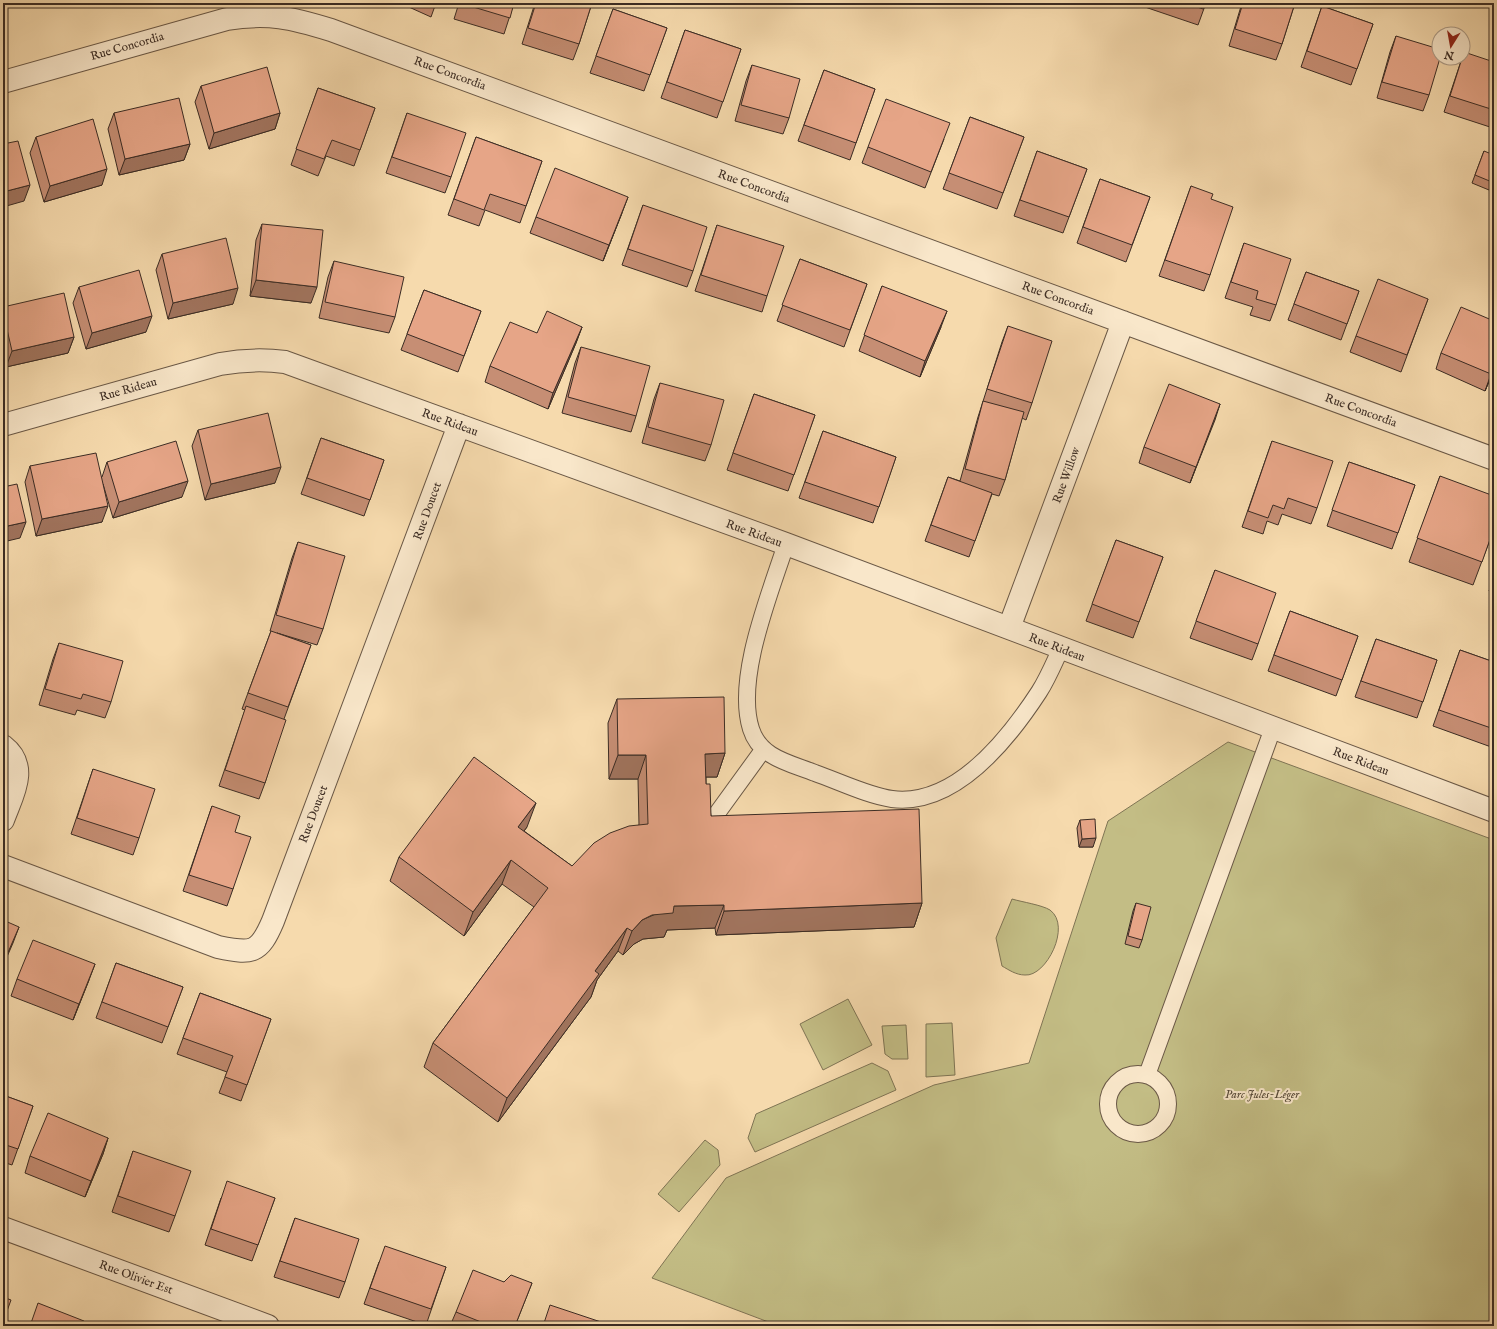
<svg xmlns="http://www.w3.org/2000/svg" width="1497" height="1329" font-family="'IM FELL English',serif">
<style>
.green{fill:#c3bd85;stroke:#7f7454}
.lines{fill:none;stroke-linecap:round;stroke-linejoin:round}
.lane-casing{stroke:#6a5846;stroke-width:18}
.street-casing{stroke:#6a5846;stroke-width:24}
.lane{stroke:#f9e7ca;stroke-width:16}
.street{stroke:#f9e7ca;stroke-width:22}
.wall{fill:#c68e74;stroke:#3b2c24}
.shaded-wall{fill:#a1745e;stroke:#3b2c24}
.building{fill:#e6a587;stroke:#3b2c24}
.labels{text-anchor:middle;stroke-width:4;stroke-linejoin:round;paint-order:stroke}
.street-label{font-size:12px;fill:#3b2c24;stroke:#f9e7ca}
.park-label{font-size:12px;font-style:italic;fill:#564937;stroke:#f9e7ca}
</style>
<rect width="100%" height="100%" fill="#f6daad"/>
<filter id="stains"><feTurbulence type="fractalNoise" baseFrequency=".005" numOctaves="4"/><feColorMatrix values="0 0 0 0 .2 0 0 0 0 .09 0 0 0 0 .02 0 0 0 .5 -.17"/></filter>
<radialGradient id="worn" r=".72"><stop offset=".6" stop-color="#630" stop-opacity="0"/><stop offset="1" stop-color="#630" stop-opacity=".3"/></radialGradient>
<path class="green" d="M1228,742L1494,840V1326H779L652,1278L726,1178L934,1085L1029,1063L1108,821Z
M1012,899C1022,902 1042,905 1050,910C1072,926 1046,977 1025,975C1016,975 1009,970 1002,966L996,938Z
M848,999L872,1045L823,1070L800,1024Z
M952,1023L955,1075L926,1077V1024Z
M906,1025L908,1059H892L885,1054L882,1026Z
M872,1063L888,1071L896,1090L755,1152L748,1138L756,1114Z
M705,1140L718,1150L720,1165L679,1212L658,1194Z"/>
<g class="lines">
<g class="lane-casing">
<path id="lane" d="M786,544C770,594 735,678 751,729C760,758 790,763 815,773C838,781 869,796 892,799C956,807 1009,738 1039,692C1048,678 1054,663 1061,648
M710,823L763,750
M1108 1104a30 30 0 1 1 60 0a30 30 0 1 1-60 0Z
M1147,1075L1273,728"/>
</g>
<g class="street-casing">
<path id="street" d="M3,82L227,19C268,12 292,18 331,30L1494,459
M3,425L220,364C242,360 262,359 285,362L786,544L1494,811
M1009,628L1123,322
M3,746C30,767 12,795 3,820
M3,866L218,947C252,954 259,954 273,921L459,425
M3,1228L268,1326"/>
</g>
<use href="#lane" class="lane"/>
<use href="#street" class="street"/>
</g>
<path class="wall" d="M400,3H436L431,17Z
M459,3H514L504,34L454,19Z
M535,3H592L579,44L573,60L522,44Z
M1112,3H1122L1120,6Z
M1139,3H1206L1198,25L1139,5Z
M1242,3H1295L1282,44L1276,60L1229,46Z
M1322,6L1373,24L1351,85L1301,67Z
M613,9L667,28L644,91L590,73Z
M685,30L741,49L717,118L661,98Z
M1396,36L1429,95L1423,111L1377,98L1390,52Z
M1462,58L1494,62V126L1493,128L1444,112Z
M752,65L789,118L783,134L735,121L746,81Z
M824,70L875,89L850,160L798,141Z
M201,86L280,113L275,129L209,149L195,102Z
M318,88L375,108L354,166L326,156L318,176L291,165Z
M114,113L190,144L184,160L119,175L108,129Z
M407,113L451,177L445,193L386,173Z
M970,117L1024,137L997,209L943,189Z
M36,137L102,185L44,202L30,153Z
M476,137L542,161L520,223L485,210L479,226L448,215Z
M944,139L925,188L862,163L868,147Z
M1037,151L1087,169L1063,233L1014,216Z
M1484,151L1494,177L1489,190L1472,183Z
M1100,179L1150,197L1126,262L1077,243Z
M1191,186L1211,199L1210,275L1204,291L1159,276Z
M643,205L693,271L687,287L622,265Z
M622,213L603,261L530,233L536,217Z
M262,224L311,303L250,296L256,240Z
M717,225L767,296L762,312L695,291Z
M1244,243L1276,305L1270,321L1250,315L1253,307L1225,298Z
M162,254L233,304L168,319L156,270Z
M800,259L867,284L844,347L777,321Z
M334,261L395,317L389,333L319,318L328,277Z
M1306,272L1359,291L1341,340L1288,320Z
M882,286L941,327L920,377L859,351Z
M79,287L146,332L86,349L73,303Z
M424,290L481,311L458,372L401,350Z
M1428,299L1401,372L1350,352L1356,336Z
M3,307L74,337L68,353L6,367L3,354Z
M1494,321V370L1485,391L1436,369L1441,353Z
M1008,326L1032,403L1026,420L1022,418L1005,480L999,496L992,494L969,557L925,541L948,477L960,481L978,417L1002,342Z
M582,327L576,343L548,409L485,382L490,366L537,333Z
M581,347L636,416L631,432L562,413L575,363Z
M660,383L711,445L705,461L642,443L654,399Z
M754,394L815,415L788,491L727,470Z
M1220,404L1190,483L1139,463L1144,447Z
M198,430L275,483L205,500L192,446Z
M823,431L896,457L873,523L799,498Z
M321,438L384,460L364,516L301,494Z
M1272,441L1317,508L1311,524L1282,514L1278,525L1267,521L1263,534L1242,527Z
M107,462L182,497L113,518L103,484L102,522L36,536L25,482L30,466L102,477Z
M1349,462L1415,485L1392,549L1327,526Z
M1440,476L1494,529L1473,585L1409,562Z
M1116,540L1163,557L1133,638L1086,621Z
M298,542L323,629L317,645L277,633L311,645L284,719L265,783L259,799L219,786L245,710L242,709L271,631H270L292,558Z
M1215,570L1258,644L1252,660L1190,638Z
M1494,576V593L1489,591Z
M1290,611L1358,636L1336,696L1268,671Z
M1376,639L1437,660L1417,718L1355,697Z
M59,643L111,702L105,718L77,710L75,715L39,705L53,659Z
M1460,650L1494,662V748L1433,726Z
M617,699L725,753L717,777H706V784L711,816L922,903L914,927L716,935L715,928L667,930L664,937L643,939L634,944L623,955L618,951L597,980L591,997L498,1122L424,1067L433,1043L534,907L502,884L464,936L390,881L399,857L527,827L524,831L572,866L639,825L638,779H609L608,723Z
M93,769L139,838L133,855L71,834Z
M212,806L235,832L233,889L227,906L183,891Z
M1080,820L1093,847H1079L1077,828Z
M1136,903L1142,940L1139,948L1125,944L1133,911Z
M116,963L183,987L162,1043L96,1018Z
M17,979L89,980L73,1020L11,996Z
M200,993L271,1019L241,1101L219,1093L227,1072L177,1054Z
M3,1095L33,1106L12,1165L3,1162Z
M108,1138L103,1154L85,1197L25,1173L30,1156Z
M133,1151L175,1216L169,1232L112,1212Z
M221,1198H275L252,1261L205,1245Z
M295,1218L345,1282L339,1298L274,1277Z
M379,1262L446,1267L426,1325L364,1304Z
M504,1282L532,1283L515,1326H450L456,1312Z"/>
<path class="shaded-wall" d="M25,3H86L24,6Z
M280,113L275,129L209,149L214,133Z
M190,144L184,160L119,175L125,159Z
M107,169L102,185L44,202L50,186Z
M30,185L24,201L3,207V192Z
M628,197L622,213L603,261L609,245Z
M256,280L317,287L311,303L250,296Z
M238,288L233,304L168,319L173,303Z
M947,311L941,327L920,377L925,361Z
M152,316L146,332L86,349L92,333Z
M582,327L576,343L548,409L553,393Z
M74,337L68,353L6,367L12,351Z
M1494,367V370L1485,391L1491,374Z
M1220,404L1215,420L1190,483L1196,467Z
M281,467L275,483L205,500L211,484Z
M188,481L182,497L113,518L119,502Z
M108,506L102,522L36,536L42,519Z
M26,522L20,538L3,542V527Z
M725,753L717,777H696L705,754Z
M618,755H646L638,779H609Z
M536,803L527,827L509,850L518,827Z
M1096,838L1093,847H1079L1082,839Z
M511,860L502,884L464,936L473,912Z
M922,903L914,927L716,935L724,911Z
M724,905L715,928L667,930L664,937L643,939L634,944L623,955L632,931L642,920L674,906Z
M19,927L13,943L3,966V964Z
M627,928L618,951L597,980L591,997L498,1122L507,1098L595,971Z
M95,964L89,980L73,1020L79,1004Z
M108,1138L103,1154L85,1197L91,1181Z"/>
<path class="building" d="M460,3H514L510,18Z
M536,3H592L579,44L528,28Z
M1186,3H1206L1203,9Z
M1243,3H1295L1282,44L1235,29Z
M1322,6L1373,24L1357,69L1307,51Z
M613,9L667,28L650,75L596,56Z
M685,30L741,49L723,102L667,82Z
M1396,36L1439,49V58H1440L1429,95L1382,82Z
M1464,52L1494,62V110L1450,96Z
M752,65L800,79L789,118L741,105Z
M267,67L280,113L214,133L201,86Z
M824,70L875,89L856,143L804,125Z
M318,88L375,108L360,150L332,140L324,159L296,149Z
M179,98L190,144L125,159L114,113Z
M886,99L950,123L931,172L868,147Z
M407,113L466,133L451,177L392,157Z
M970,117L1024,137L1003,193L949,173Z
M93,119L107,169L50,186L36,137Z
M476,137L542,161L526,206L490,194L484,210L454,199Z
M18,141L30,185L3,192V144Z
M1037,151L1087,169L1069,217L1020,200Z
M1484,151L1494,155V177L1492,182L1475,175Z
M555,168L628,197L609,245L536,217Z
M1100,179L1150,197L1132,245L1083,227Z
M1191,186L1213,194L1211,199L1233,207L1210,275L1165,260Z
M643,205L707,227L693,271L628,249Z
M262,224L323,230L317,287L256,280Z
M717,225L784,246L767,296L701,275Z
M226,238L238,288L173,303L162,254Z
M1244,243L1291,259L1276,305L1256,299L1258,291L1231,282Z
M800,259L867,284L850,330L782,305Z
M334,261L404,277L395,317L325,302Z
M139,270L152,316L92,333L79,287Z
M1306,272L1359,291L1347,324L1294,304Z
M1378,279L1428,299L1407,355L1356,336Z
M882,286L947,311L925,361L864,335Z
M424,290L481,311L464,356L407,334Z
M64,293L74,337L12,351L3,312V307Z
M1461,307L1494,321V367L1491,374L1441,353Z
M547,311L582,327L553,393L490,366L510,322L537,333Z
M1008,326L1052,341L1032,403L987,389Z
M581,347L650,366L636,416L568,397Z
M660,383L724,400L711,445L648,427Z
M1169,384L1220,404L1196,467L1144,447Z
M754,394L815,415L794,475L733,453Z
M983,401L1024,412L1005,480L965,469Z
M268,413L281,467L211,484L198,430Z
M823,431L896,457L879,507L805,482Z
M321,438L384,460L370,500L307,478Z
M176,441L188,481L119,502L107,462Z
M1272,441L1333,461L1317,508L1288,498L1284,509L1273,505L1268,518L1248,511Z
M96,453L108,506L42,519L30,466Z
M1349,462L1415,485L1398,533L1332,510Z
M1440,476L1494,496V528L1482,562L1417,538Z
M948,477L992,493L975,541L931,525Z
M17,484L26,522L3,527V487Z
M1116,540L1163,557L1139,622L1092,604Z
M298,542L345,556L323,629L276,615Z
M1215,570L1276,593L1258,644L1196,621Z
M1290,611L1358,636L1342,680L1274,655Z
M271,631L311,645L288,707L248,693Z
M1376,639L1437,660L1423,702L1361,681Z
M59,643L123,661L111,702L83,694L81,699L45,689Z
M1460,650L1494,662V729L1439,710Z
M724,697L725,753L705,754L706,784H710L711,816L919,809L922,903L724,911V905L674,906L673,913L652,915L642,920L632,931L627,928L595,971L599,974L507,1098L433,1043L548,888L511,860L473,912L399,857L474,757L536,803L518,827L572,866L594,843L610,833L629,826L648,824L646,755H618L617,699Z
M246,706L286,720L265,783L225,770Z
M93,769L155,789L139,838L77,818Z
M212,806L240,816L235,832L251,837L233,889L189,875Z
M1095,819L1096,838L1082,839L1080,820Z
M1136,903L1151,907L1142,940L1128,936Z
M3,920L19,927L3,964Z
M33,940L95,964L79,1004L17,979Z
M116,963L183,987L168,1027L102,1002Z
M200,993L271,1019L247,1085L225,1077L233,1056L183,1038Z
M3,1095L33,1106L18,1149L3,1144Z
M48,1113L108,1138L91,1181L30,1156Z
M133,1151L191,1171L175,1216L118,1196Z
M227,1181L275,1198L258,1245L211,1229Z
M295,1218L359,1239L345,1282L280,1261Z
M385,1246L446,1267L431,1309L370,1288Z
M473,1270L504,1282L511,1275L532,1283L515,1326H491L456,1312Z
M3,1297L11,1300L3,1322Z
M38,1303L84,1321L82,1326H30Z
M550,1305L613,1326H543Z"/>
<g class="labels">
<g class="street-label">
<text transform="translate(127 46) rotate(-16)" y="4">Rue Concordia</text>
<text transform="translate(450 73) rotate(20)" y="4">Rue Concordia</text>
<text transform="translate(754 186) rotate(20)" y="4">Rue Concordia</text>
<text transform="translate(1058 298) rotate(20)" y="4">Rue Concordia</text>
<text transform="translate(128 389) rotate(-16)" y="4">Rue Rideau</text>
<text transform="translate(1361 410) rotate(20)" y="4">Rue Concordia</text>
<text transform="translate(450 422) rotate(20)" y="4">Rue Rideau</text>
<text transform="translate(1066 475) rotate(-70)" y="4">Rue Willow</text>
<text transform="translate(427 511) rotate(-70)" y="4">Rue Doucet</text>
<text transform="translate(754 533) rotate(20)" y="4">Rue Rideau</text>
<text transform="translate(1057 647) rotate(21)" y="4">Rue Rideau</text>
<text transform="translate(1361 761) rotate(21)" y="4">Rue Rideau</text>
<text transform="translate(313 814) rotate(-69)" y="4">Rue Doucet</text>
<text transform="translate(136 1277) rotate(20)" y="4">Rue Olivier Est</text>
</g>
<g class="park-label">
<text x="1262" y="1098">Parc Jules-Léger</text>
</g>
</g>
<rect width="1497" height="1329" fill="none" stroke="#f6daad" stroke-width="16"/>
<rect x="4" y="4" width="1489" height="1321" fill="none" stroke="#3b2c24" stroke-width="2"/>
<rect x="8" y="8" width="1481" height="1313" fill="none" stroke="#3b2c24"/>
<g transform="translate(1451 46) rotate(191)"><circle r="19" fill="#f9e7ca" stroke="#ad9c88"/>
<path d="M0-3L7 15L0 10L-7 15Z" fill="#8f2418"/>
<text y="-6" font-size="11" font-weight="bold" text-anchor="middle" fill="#3b2c24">N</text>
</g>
<rect width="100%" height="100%" filter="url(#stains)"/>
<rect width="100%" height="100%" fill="url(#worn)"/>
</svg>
